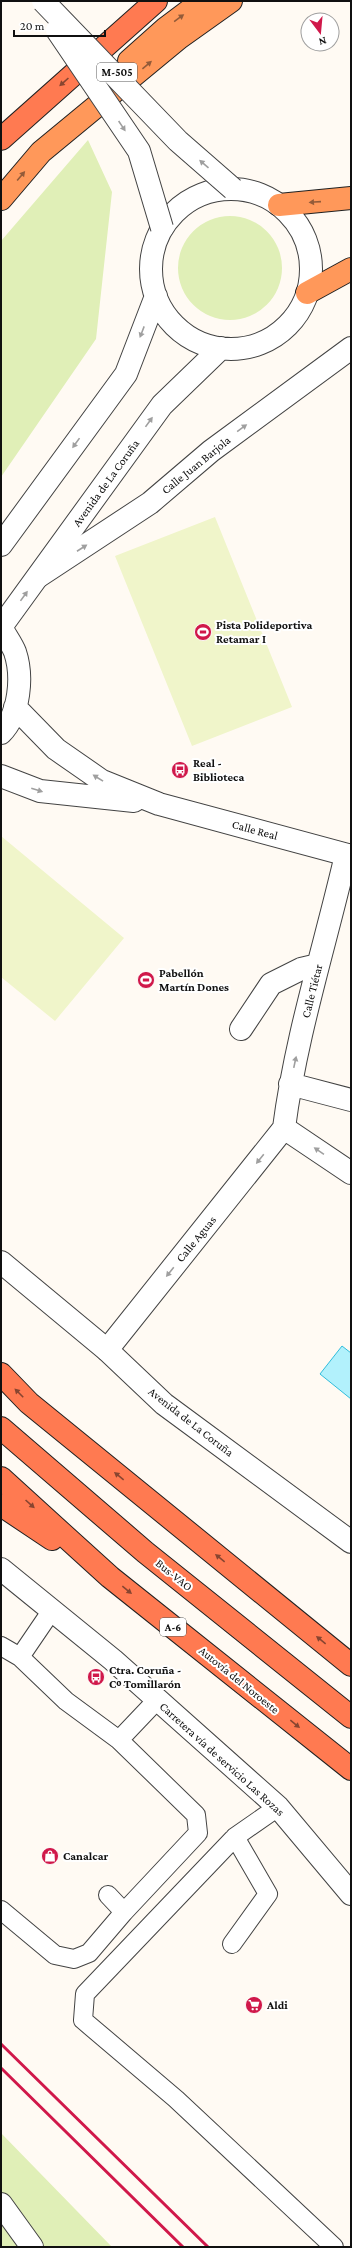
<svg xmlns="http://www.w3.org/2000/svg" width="352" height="2248" font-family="'Crimson Pro',serif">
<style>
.green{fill:#e0efb7}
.pitch{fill:#f0f5ca}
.water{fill:#b2f1fc;stroke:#31bddc}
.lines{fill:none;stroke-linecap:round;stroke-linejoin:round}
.service-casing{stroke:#434343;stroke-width:20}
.minor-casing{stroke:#434343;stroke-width:24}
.tertiary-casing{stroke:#434343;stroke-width:24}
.trunk-casing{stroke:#212121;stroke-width:24}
.motorway-casing{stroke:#212121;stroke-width:24}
.service{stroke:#fff;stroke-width:18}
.minor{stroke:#fff;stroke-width:22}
.tertiary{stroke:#fff;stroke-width:22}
.trunk{stroke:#ff985a;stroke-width:22}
.motorway{stroke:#ff7a51;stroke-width:22}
.rail{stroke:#d0184a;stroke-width:3}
.tertiary-bridge-casing{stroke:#434343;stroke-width:24;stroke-linecap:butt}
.tertiary-bridge{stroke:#fff;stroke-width:22}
.oneway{fill:#935b39}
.oneway2{fill:#884530}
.oneway3{fill:#9f9f9f}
.labels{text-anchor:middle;stroke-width:4;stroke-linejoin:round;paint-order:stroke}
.shield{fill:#fff;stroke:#585858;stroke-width:1}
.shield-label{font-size:11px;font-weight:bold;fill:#101010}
.street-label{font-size:12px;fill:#101010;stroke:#fff}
.poi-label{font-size:12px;font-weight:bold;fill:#101010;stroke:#fff;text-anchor:start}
</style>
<rect width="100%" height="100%" fill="#fffaf3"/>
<path class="green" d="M88,140L112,192L96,339L1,477V241Z
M178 268a52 52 0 1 1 104 0a52 52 0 1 1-104 0Z
M1,2133L112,2247H1Z"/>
<path class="pitch" d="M215,517L292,707L192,746L115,556Z
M1,836L124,938L55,1021L1,977Z"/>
<path class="water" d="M342,1346L351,1353V1399L320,1374Z"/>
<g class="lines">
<g class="service-casing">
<path id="service" d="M52,1610L20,1657L66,1701L119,1740L157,1700
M1,1646L20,1657
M278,1807L235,1837L85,1994L83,2020L176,2099L334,2247
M108,1895L124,1912L198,1833L196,1815L119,1740
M1,1910L55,1955L74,1959L89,1953L124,1912
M232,1944L268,1894L235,1837"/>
</g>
<g class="minor-casing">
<path id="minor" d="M39,576L150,503L211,451L351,348
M241,1029L271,984L301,969L318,965
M290,1084L351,1100
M284,1128L351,1173
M107,1350L284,1128C296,1035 325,946 346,855
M1,1569L113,1660L278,1807L351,1894
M1,2204L32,2247"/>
</g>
<g class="tertiary-casing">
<path id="tertiary" d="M151 269a80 80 0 1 1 160 0a80 80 0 1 1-160 0Z
M1,545L126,374L156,296
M1,627L162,405L221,348
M1,627C5,635 12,644 15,652C23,676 20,714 1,733
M15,707L56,749L102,781L159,804L351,856
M1,776L40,791L134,801
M1,1262L107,1350L164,1404L351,1542"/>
</g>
<g class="trunk-casing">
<path id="trunk" d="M129,61L166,28L202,1
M1,199L41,152L179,38L231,1
M279,205L351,198
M307,293L351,269"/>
</g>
<g class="motorway-casing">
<path id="motorway" d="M1,139L156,1
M1,1374L29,1403L351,1665
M1,1428L145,1552L351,1717
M1,1478L110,1577L351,1769
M1,1505L52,1539"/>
</g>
<use href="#service" class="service"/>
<use href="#minor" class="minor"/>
<use href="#tertiary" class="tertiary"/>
<use href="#trunk" class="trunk"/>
<use href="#motorway" class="motorway"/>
<path class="rail" d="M1,2044L208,2247
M1,2068L183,2247"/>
<g class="tertiary-bridge-casing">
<path id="tertiary-bridge" d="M43,1L178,141L233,189
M57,30L139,151L162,228"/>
</g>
<use href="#tertiary-bridge" class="tertiary-bridge"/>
</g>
<defs><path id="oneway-solid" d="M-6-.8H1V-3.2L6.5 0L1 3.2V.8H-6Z"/></defs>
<g class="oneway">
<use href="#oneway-solid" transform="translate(179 18) rotate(-36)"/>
<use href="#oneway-solid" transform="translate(147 65) rotate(-40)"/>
<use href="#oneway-solid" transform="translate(21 176) rotate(-50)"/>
<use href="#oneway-solid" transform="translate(315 202) rotate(176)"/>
</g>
<g class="oneway2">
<use href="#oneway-solid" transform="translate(64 82) rotate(138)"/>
<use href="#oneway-solid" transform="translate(19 1393) rotate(-135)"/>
<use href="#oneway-solid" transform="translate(119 1476) rotate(-141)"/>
<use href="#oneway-solid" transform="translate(30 1504) rotate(42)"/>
<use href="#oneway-solid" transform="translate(220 1558) rotate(-141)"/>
<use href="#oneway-solid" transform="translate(127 1590) rotate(39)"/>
<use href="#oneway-solid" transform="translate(321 1640) rotate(-141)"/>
<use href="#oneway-solid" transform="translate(295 1724) rotate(39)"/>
</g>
<g class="oneway3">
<use href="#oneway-solid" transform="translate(122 126) rotate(56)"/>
<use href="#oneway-solid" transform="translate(204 164) rotate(-139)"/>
<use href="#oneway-solid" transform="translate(142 332) rotate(111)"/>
<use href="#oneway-solid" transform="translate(149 422) rotate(-54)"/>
<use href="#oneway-solid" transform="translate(242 428) rotate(-36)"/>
<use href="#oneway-solid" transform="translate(76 443) rotate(126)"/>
<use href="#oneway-solid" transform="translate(82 548) rotate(-33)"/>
<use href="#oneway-solid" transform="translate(24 596) rotate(-54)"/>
<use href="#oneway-solid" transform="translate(98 778) rotate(-148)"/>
<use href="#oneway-solid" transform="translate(37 790) rotate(17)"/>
<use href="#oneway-solid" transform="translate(295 1062) rotate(-78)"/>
<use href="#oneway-solid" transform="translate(319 1151) rotate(-146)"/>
<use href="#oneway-solid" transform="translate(260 1159) rotate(129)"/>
<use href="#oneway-solid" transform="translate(170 1272) rotate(129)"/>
</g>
<defs>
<g id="stadium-disc" transform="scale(0.9)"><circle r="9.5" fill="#d0184a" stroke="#fff"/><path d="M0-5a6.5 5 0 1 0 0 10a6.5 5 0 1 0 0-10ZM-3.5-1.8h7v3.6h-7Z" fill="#fff"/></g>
<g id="bus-disc" transform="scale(0.9)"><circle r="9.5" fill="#d0184a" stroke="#fff"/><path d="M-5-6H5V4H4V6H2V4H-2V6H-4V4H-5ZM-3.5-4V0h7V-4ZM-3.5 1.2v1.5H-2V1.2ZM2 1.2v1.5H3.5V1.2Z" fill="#fff"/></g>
<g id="shop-disc" transform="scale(0.9)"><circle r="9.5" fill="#d0184a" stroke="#fff"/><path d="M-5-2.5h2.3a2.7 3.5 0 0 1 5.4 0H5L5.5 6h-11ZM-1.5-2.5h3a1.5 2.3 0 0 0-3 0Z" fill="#fff"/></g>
<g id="supermarket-disc" transform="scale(0.9)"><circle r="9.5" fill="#d0184a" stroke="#fff"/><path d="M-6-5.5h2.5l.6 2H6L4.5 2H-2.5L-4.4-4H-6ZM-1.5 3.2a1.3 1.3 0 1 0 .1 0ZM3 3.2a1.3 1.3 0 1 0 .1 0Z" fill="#fff"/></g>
</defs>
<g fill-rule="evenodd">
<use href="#stadium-disc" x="203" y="632"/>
<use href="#bus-disc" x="180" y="770"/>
<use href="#stadium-disc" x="146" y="980"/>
<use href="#bus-disc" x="96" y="1677"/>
<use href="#shop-disc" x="50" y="1856"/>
<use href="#supermarket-disc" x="254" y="2005"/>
</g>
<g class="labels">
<g class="shield">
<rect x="97" y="63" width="40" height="18" rx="3"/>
<rect x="160" y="1618" width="26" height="18" rx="3"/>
</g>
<g class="shield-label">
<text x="117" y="76">M-505</text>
<text x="173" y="1631">A-6</text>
</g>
<g class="street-label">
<text transform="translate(196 465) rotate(-39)" y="4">Calle Juan Barjola</text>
<text transform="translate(106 483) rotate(-54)" y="4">Avenida de La Coruña</text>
<text transform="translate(255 830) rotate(15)" y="4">Calle Real</text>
<text transform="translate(312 991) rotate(-76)" y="4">Calle Tiétar</text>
<text transform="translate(196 1239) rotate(-51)" y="4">Calle Aguas</text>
<text transform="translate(191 1422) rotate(38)" y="4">Avenida de La Coruña</text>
<text transform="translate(174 1575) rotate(39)" y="4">Bus-VAO</text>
<text transform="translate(239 1680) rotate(39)" y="4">Autovía del Noroeste</text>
<text transform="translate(222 1759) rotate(42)" y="4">Carretera vía de servicio Las Rozas</text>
</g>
<g class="poi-label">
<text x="216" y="629">Pista Polideportiva<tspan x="216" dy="14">Retamar I</tspan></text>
<text x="193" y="767">Real -<tspan x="193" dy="14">Biblioteca</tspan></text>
<text x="159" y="977">Pabellón<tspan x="159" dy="14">Martín Dones</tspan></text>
<text x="109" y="1674">Ctra. Coruña -<tspan x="109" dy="14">Cº Tomillarón</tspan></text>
<text x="63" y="1860">Canalcar</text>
<text x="267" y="2009">Aldi</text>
</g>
</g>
<rect width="352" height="2248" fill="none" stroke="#101010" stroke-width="4"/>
<g transform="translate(320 32) rotate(164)"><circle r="19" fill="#ffffff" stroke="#9f9f9f"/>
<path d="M0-3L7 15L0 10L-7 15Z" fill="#d0184a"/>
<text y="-6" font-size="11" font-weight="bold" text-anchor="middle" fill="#101010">N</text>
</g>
<path d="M14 30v6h91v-6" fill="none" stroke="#101010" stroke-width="2"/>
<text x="20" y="30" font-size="12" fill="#101010" stroke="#ffffff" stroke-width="3" paint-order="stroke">20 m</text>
</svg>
